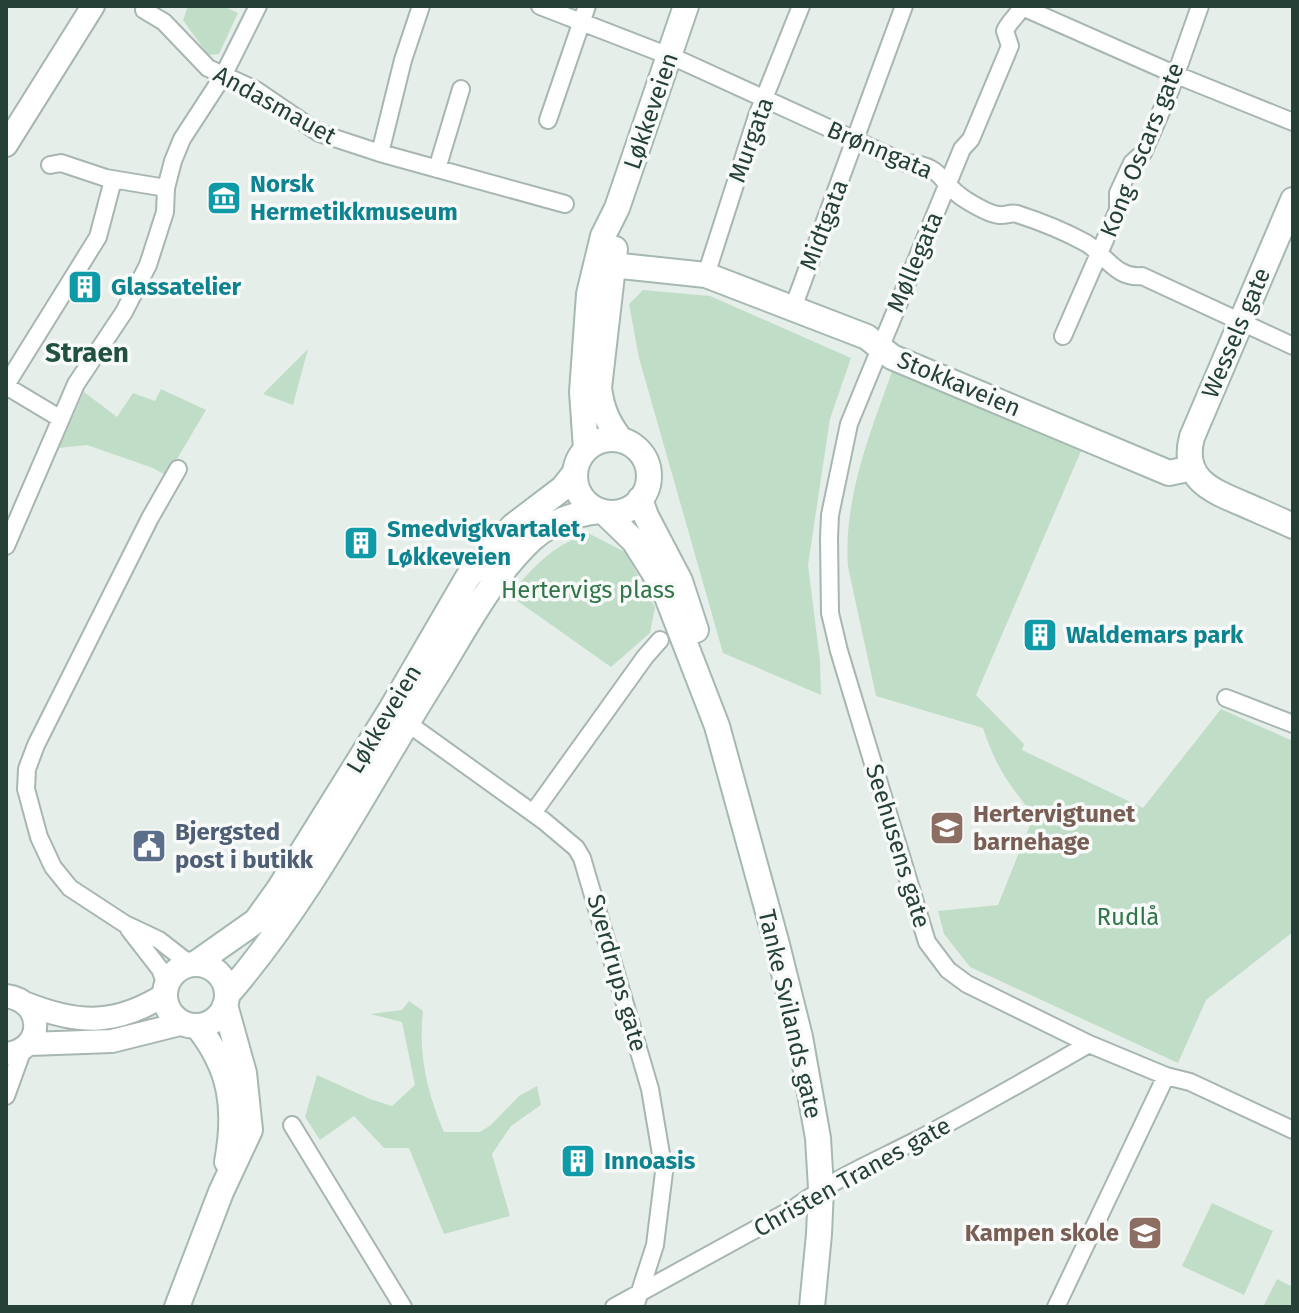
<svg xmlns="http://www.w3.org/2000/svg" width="1299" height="1313" font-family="'Fira Sans',sans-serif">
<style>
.green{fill:#c0dec7}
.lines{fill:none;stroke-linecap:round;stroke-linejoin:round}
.minor-casing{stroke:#a8b6b1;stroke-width:20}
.tertiary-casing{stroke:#a8b6b1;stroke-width:26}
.secondary-casing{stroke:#a5b9b1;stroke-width:28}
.minor{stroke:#fff;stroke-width:16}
.tertiary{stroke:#fff;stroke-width:22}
.secondary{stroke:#fff;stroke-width:24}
.labels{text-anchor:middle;stroke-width:7;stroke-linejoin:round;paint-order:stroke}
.street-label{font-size:24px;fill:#254037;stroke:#f7faf8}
.culture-label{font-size:24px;font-weight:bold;fill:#0d838f;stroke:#f7faf8;text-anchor:start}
.park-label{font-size:24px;fill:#317548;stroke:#f7faf8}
.education-label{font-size:24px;font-weight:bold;fill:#785e54;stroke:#f7faf8;text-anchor:start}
.service-label{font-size:24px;font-weight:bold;fill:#4e5e75;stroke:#f7faf8;text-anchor:start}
.quarter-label{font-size:28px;font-weight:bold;fill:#225143;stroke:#f7faf8}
</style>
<rect width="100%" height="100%" fill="#e6eeea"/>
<path class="green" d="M188,6H223L238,13L219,54L208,55L183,20Z
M643,290L710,296L851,358L830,419L808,565L820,661L821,695L723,653L639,358L629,304Z
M308,349L293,405L263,394Z
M894,366L1081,451L976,695L1024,744L1022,750L1143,808L1221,709L1293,741V932L1206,1000L1178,1063L970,967L944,934L938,911L998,905L1034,815C1008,784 996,767 983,728L876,696L848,567C843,497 871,431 894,366Z
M161,389L206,410L167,476L153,468L87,445L59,448L84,392L117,417L133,393L155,401Z
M588,533L625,552L655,607L650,633L611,667L509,595C536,565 549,548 588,533Z
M409,1001L423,1011C418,1054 427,1093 444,1132H480L491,1125L519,1096L537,1086L541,1105L511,1126L492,1154L510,1216L444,1234L409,1148H384L354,1116L320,1140L305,1117L317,1075L370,1099L392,1106L415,1085L402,1022L370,1014L402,1010Z
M1212,1203L1273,1231L1244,1295L1182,1266Z
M1277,1279L1293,1287V1307H1263Z"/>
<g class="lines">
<g class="minor-casing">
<path id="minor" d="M540,6L682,61L905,163C945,165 938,183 966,200C974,205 990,214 999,215C1006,216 1011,212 1017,214C1039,221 1066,232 1086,243C1106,255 1116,279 1142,276L1293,346
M1020,6L1174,74L1293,122
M1022,6C1018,16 1009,21 1005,31L1010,46L971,139L962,149L849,424L830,515L829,538L830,613L839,651L927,942L948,970L967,984L1089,1044L1166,1076L1190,1082L1293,1130
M144,10L164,22L208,68L256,90L319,133L380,153L565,204
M548,120L587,6
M380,153L403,60L421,6
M50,165L61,163L106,178L166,188
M437,169L461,89
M706,275L757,116L801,6
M793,308L904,6
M1063,336L1118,210V193L1132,163L1143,153L1170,91L1200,6
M6,385L98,237L113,180
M6,386L61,419
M178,469L150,518L36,745L27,769L26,789L39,837L53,867L70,888L125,924L159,940L191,965
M6,546L76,384L124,312L148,265L165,212L166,188L173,161L182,139L223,76L258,6
M1226,698L1293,724
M406,722L544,821L576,848L582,858L650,1089L664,1172L655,1245L635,1307
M533,813L645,657L660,640
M129,929L160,969L167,987
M6,1096L23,1049
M292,1125L403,1307
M614,1307L796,1207C833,1179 874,1162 915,1141C974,1110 1031,1077 1089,1044
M1056,1307L1166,1076"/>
</g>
<g class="tertiary-casing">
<path id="tertiary" d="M6,145L93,6
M6,996C45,1001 45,1050 6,1054
M27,1004C80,1025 117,1025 166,994
M29,1044L112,1041L184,1023"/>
</g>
<g class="secondary-casing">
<path id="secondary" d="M1293,200L1192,437C1181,478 1210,490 1241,503C1259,511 1276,518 1293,526
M615,249L599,388C602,410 608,423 621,440
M612,265L706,275L867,337L892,357L1169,473L1192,468
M575 476a37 37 0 1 1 74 0a37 37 0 1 1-74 0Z
M586,449L582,392L589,294L603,236L617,208L686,6
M640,499L646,516L680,581L696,630
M604,512L634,541L664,589L717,726L776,941L800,1037L818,1138L821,1188L819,1234L812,1307
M195,964L256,921L279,889L390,711L468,577L513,526L563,488L574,474
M165 995a31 31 0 1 1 62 0a31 31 0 1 1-62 0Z
M227,995C312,897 370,780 439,671C467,625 493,575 533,538C553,521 574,514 599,511
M197,1026C231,1068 237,1108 227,1162
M177,1307L221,1192L250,1130L244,1073L225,1005"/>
</g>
<use href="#minor" class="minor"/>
<use href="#tertiary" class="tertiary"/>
<use href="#secondary" class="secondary"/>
</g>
<defs>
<g id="museum-square" transform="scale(1.8)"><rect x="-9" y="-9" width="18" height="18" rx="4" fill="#0f9aa8" stroke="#f7faf8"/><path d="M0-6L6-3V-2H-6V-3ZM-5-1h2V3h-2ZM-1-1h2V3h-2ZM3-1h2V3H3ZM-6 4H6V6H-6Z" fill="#fff"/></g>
<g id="building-square" transform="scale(1.8)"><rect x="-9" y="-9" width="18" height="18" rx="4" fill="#0f9aa8" stroke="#f7faf8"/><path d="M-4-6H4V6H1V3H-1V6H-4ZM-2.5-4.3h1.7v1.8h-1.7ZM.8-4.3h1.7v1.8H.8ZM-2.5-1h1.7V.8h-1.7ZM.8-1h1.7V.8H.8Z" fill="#fff"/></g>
<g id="school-square" transform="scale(1.8)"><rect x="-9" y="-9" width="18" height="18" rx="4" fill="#8d6e63" stroke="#f7faf8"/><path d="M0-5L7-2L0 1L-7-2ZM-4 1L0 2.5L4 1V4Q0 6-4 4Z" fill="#fff"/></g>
<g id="civic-square" transform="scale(1.8)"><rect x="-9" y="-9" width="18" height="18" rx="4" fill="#5c6f8a" stroke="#f7faf8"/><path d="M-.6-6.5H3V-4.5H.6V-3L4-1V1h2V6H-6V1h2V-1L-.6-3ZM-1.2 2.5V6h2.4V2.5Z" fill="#fff"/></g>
</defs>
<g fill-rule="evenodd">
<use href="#museum-square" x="224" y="198"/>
<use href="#building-square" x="85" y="287"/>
<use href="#building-square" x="361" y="543"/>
<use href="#building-square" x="1040" y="635"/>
<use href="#school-square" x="947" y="828"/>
<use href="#civic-square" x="149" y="846"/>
<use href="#building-square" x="578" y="1161"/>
<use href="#school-square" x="1145" y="1233"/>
</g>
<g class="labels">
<g class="street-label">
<text transform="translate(275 105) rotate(29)" y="8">Andasmauet</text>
<text transform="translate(651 111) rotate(-71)" y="8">Løkkeveien</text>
<text transform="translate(751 140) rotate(-70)" y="8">Murgata</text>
<text transform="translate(880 150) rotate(23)" y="8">Brønngata</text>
<text transform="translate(1142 150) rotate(-68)" y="8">Kong Oscars gate</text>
<text transform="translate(824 225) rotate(-69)" y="8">Midtgata</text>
<text transform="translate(915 262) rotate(-67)" y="8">Møllegata</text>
<text transform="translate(1236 333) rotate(-67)" y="8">Wessels gate</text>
<text transform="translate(959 384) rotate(23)" y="8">Stokkaveien</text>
<text transform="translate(384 719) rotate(-59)" y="8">Løkkeveien</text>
<text transform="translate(898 846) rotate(73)" y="8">Seehusens gate</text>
<text transform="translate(617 973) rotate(74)" y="8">Sverdrups gate</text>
<text transform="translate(790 1014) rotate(77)" y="8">Tanke Svilands gate</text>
<text transform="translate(852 1177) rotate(-29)" y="8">Christen Tranes gate</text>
</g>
<g class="culture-label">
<text x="250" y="192">Norsk<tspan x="250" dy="28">Hermetikkmuseum</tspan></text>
<text x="111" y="295">Glassatelier</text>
<text x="387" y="537">Smedvigkvartalet,<tspan x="387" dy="28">Løkkeveien</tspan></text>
<text x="1066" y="643">Waldemars park</text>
<text x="604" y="1169">Innoasis</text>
</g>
<g class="park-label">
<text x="588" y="598">Hertervigs plass</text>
<text x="1128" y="925">Rudlå</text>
</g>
<g class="education-label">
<text x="973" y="822">Hertervigtunet<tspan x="973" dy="28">barnehage</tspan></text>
<text x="1119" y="1241" text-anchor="end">Kampen skole</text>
</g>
<g class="service-label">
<text x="175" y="840">Bjergsted<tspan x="175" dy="28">post i butikk</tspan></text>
</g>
<g class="quarter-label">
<text x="87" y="362">Straen</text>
</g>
</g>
<rect width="1299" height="1313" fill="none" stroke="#254037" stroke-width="16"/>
</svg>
